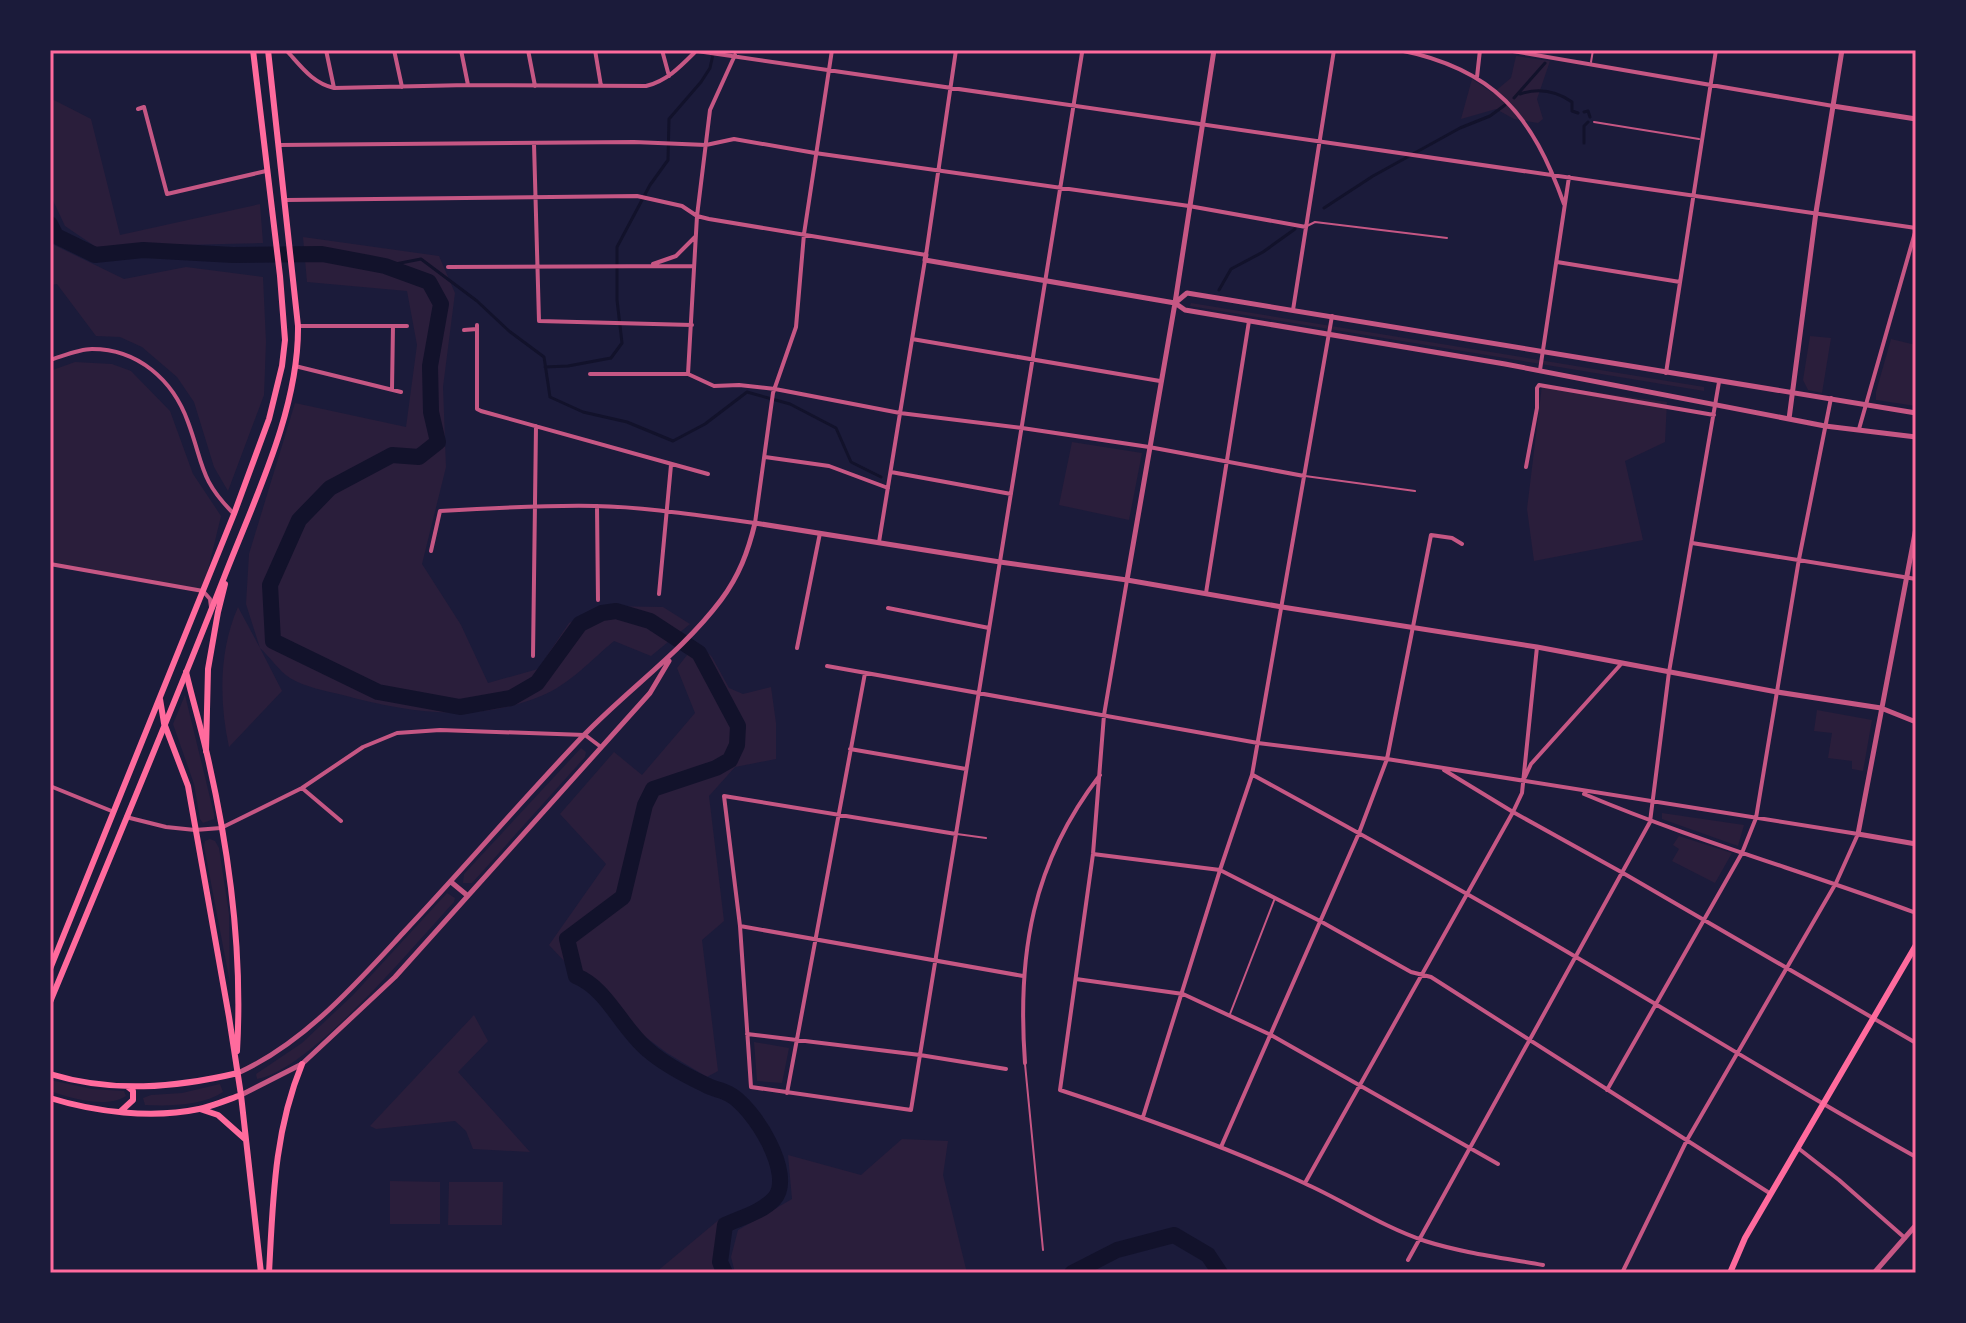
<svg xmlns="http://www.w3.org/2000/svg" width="1966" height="1323" font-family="'Fira Sans',sans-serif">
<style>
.green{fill:#2a1e3b}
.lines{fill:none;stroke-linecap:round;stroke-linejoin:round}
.stream{stroke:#12122b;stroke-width:3}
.river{stroke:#12122b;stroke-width:16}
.service{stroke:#c65784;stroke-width:2}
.minor{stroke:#c65784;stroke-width:4}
.tertiary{stroke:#c65784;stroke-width:5}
.secondary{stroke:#ff6b9d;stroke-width:6}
.primary{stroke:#ff6b9d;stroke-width:6}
.neatline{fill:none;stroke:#ff6b9d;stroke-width:3}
</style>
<rect width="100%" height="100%" fill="#1b1b3a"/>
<path class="green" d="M1516,56L1550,61L1537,99L1543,119L1538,123L1514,119L1496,109L1461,119L1472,79L1493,93L1511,78Z
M50,98L91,119L120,235L260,204L263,243L96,247L65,226L50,194Z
M303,237L439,256L455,293L443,387L446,467L422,564L461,625L488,683L538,669L569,623L603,606L663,607L690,624L651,656L614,641C592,659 569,685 541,696C476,723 409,713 343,695C326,691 305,687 290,678C279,671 270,657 260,648L282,691L229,747C219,701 219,650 238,607L260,648L246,604L249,554L295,403L406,427L417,345L407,291L307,282Z
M50,243L124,279L186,267L263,277L266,342L264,395L228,491L214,467L194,402L177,377L142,347L120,337L96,336L57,284L50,285Z
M1191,303L1704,387V391L1190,306Z
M1810,336L1831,338L1822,393L1808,390L1803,380Z
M1891,339L1916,345L1913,361L1916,362V406L1876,400V392Z
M75,362L112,364L131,371L170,411L193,474L221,516L203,591L50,564V371Z
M1542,385L1667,402L1665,442L1625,461L1643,540L1534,561L1527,509Z
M1072,442L1142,453L1129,520L1059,505Z
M697,642L712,657L729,688L743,694L771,687L776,723V759L735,767L709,796L724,921L702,940L718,1071L707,1077L667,1053L636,1030L613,1017L591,990L573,980L566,963L549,945L606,864L560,814L614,752L642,775L695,713L677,668Z
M185,695L214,814V819L203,823L200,819L194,784L173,724Z
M1817,710L1872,720L1863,771L1852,769V761L1828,758L1832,733L1814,731Z
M581,748L586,752L585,757L472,883H463L464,874Z
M1662,813L1744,825L1738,846L1662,819Z
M1679,836L1732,853L1715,883L1672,861L1679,849L1673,845Z
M210,839L215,841L219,848L229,914L230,983L204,846L205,841Z
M447,893L455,898L454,902C414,945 311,1070 257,1079L256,1074L302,1043L353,995Z
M474,1015L488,1041L458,1072L530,1152L473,1149L466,1131L455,1121L376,1129L370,1126Z
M754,1042L789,1048L782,1083L757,1081Z
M50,1080L92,1089L124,1091L126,1096C107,1109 70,1098 50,1091Z
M220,1084L223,1092C202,1106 170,1106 145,1105L143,1098L151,1095L182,1093Z
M902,1139L948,1141L943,1175L967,1273H735L731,1257L738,1230L792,1199L788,1155L861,1175Z
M390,1181L440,1182V1224H390Z
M449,1182H503L502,1225H448Z
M721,1218L713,1265L715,1273H655Z"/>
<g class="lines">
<path class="stream" d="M1547,51V50
M1520,94C1538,88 1556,91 1572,102V111L1578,113
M1514,98L1545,63
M1584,112L1588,111L1590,117
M1584,143V126L1588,122
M1324,208L1373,176L1460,128L1490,116L1505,105
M385,266L421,259L477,301L509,331L544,357L550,397L583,412L627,422L673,441L705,424L747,392L790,404L836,428L851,462L881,477
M1219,290L1231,269L1263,252L1295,229
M545,367L568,366L611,358L622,343L617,300V247L650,185L668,160L669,119L701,82L710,68L714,50"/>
<path class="river" d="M50,224L56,236L95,255L143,250L233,255L322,254L385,266L429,282L441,304L430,366L431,412L438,442L419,457L392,455L330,488L299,520L270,585L273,641L378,692L460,707L511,698L537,683L580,624L602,613L616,611L650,621L699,653L738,726L737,745L730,760L716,768L653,789L645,805L623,897L567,939L576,976C608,989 621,1028 648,1050C664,1064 687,1076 706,1085C713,1089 722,1090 729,1094C753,1106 796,1175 774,1199C762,1212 740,1218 725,1225L720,1262L725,1273
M1072,1273L1117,1250L1174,1235L1208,1255L1220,1273"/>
<path class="service" d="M1591,62L1593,50
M1594,122L1699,139
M1307,226L1315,222L1447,238
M1305,476L1415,491
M957,834L986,838
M1230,1014L1275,898
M1025,1064L1043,1250"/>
<path class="minor" d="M286,50C301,66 312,83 334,88L468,85L646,86C667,81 681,66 696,51
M326,50L334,88
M394,50L402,87
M461,50L468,85
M528,50L535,86
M595,50L601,86
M662,50L669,76
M1399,50C1495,69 1532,115 1564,204
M1507,50L1833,106
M697,51L1916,228
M1477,77L1480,50
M138,109L144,107L167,194L266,171
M534,144L539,321L692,325
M279,145L634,142L706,145L734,139L815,153L1189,206L1306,227
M286,200L637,196L682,206L697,216L709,219L926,255L956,50
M1557,262L1680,282
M653,264L676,256L695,237
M448,267L693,266
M1293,310L1334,50
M477,325V409L481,411L708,474
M298,326H407
M464,330L477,329
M912,339L1160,381
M50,360C63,356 79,349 92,349C138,349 173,380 188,422C204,465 199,479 234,514
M295,366L401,392
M1540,370L1569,177
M1666,373L1716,50
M590,374H688L714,386L739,385L775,389L900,413L1022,428L1149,447L1304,476
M688,374L697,216L710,110L735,55
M392,389L393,326
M1859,429L1916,229
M765,457L829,466L888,488
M1526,467L1537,408V388L1539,385L1714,415
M891,472L1011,494
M597,506L598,600
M879,542L925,260
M1692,543L1916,579
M431,551L440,511C491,508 543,505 595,506C649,507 702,516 755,523L773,393L796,327L804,234L832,50
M50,564L203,591L210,599L211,607
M1127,580L1104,715L1093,854L1060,1090C1143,1117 1225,1146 1304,1183C1344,1201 1383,1227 1425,1241C1463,1253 1504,1258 1543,1265
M1206,593L1249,321
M659,594L671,465
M888,608L989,628
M797,648L820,533
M533,656L536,426
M827,666L1258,743L1387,759L1858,834L1836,883L1687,1140L1622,1273
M850,749L966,769
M1444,770L1513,812L1623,873L1916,1043
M1253,775C1361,834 1469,894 1576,957C1689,1023 1801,1093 1916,1157
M1525,777L1531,764L1622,663
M50,786L114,812
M302,788L341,821
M1584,794C1693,840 1806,872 1916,913
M126,817L166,827L195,830L221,828L302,788L363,747L397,733L440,730L585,735L601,747
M956,834L724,796L740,926L751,1087L911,1110L956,834L1082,53
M1093,854L1220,870L1320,921L1411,972L1431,977L1771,1194
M740,926L1023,976
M1076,979L1183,994L1271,1035L1498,1164
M747,1034L920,1055L1006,1069
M1025,1063C1017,954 1032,863 1100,775
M1607,1090L1742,853L1756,818L1799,559L1831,398
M787,1093L865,673
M1143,1117L1220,870L1252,775L1332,316
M1221,1147L1359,833L1387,759L1431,535L1452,538L1462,544
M1798,1148L1839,1180L1905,1238
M1305,1183L1513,812L1522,793L1537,647
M1408,1260L1650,822L1669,672L1719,382"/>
<path class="tertiary" d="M1833,106L1916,119
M926,255L925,260L1175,303L1185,310L1505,364L1825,426L1916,437
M1175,303L1187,293L1916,413
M1789,419L1816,212L1842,50
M1916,528L1858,834L1916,844
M1127,580L1175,303L1214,50
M451,882L468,896
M238,1073C304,1043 354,986 403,933C464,868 522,800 583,736C628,689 682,652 721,600C739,576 748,552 755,523L1000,562L1127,580L1282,607L1537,647L1777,692L1881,708L1916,722
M241,1095L302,1064L395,977L650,693L669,661
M1874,1273L1916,1225"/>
<path class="secondary" d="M186,672C192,698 200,724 206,750C229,848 243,950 237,1051
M164,723L188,786L229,1017L241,1095L261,1273
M50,1074C113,1093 174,1088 238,1073
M50,1098C95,1112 152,1119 199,1109C213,1106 227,1100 241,1095
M200,1109L218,1115L245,1139
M121,1111L133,1100V1091L128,1087
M269,1273C273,1200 274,1132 302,1064"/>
<path class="primary" d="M160,699L164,723
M206,751L208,669L218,612L225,584
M50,969L234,514L269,419L282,366L285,340L280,276L253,50
M50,1002C109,860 169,718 225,575C255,498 299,409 298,326L268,50
M1730,1273L1745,1238L1916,945"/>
</g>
<rect width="1966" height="1323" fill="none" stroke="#1b1b3a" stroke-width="104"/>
<rect x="52" y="52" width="1862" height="1219" class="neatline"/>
</svg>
